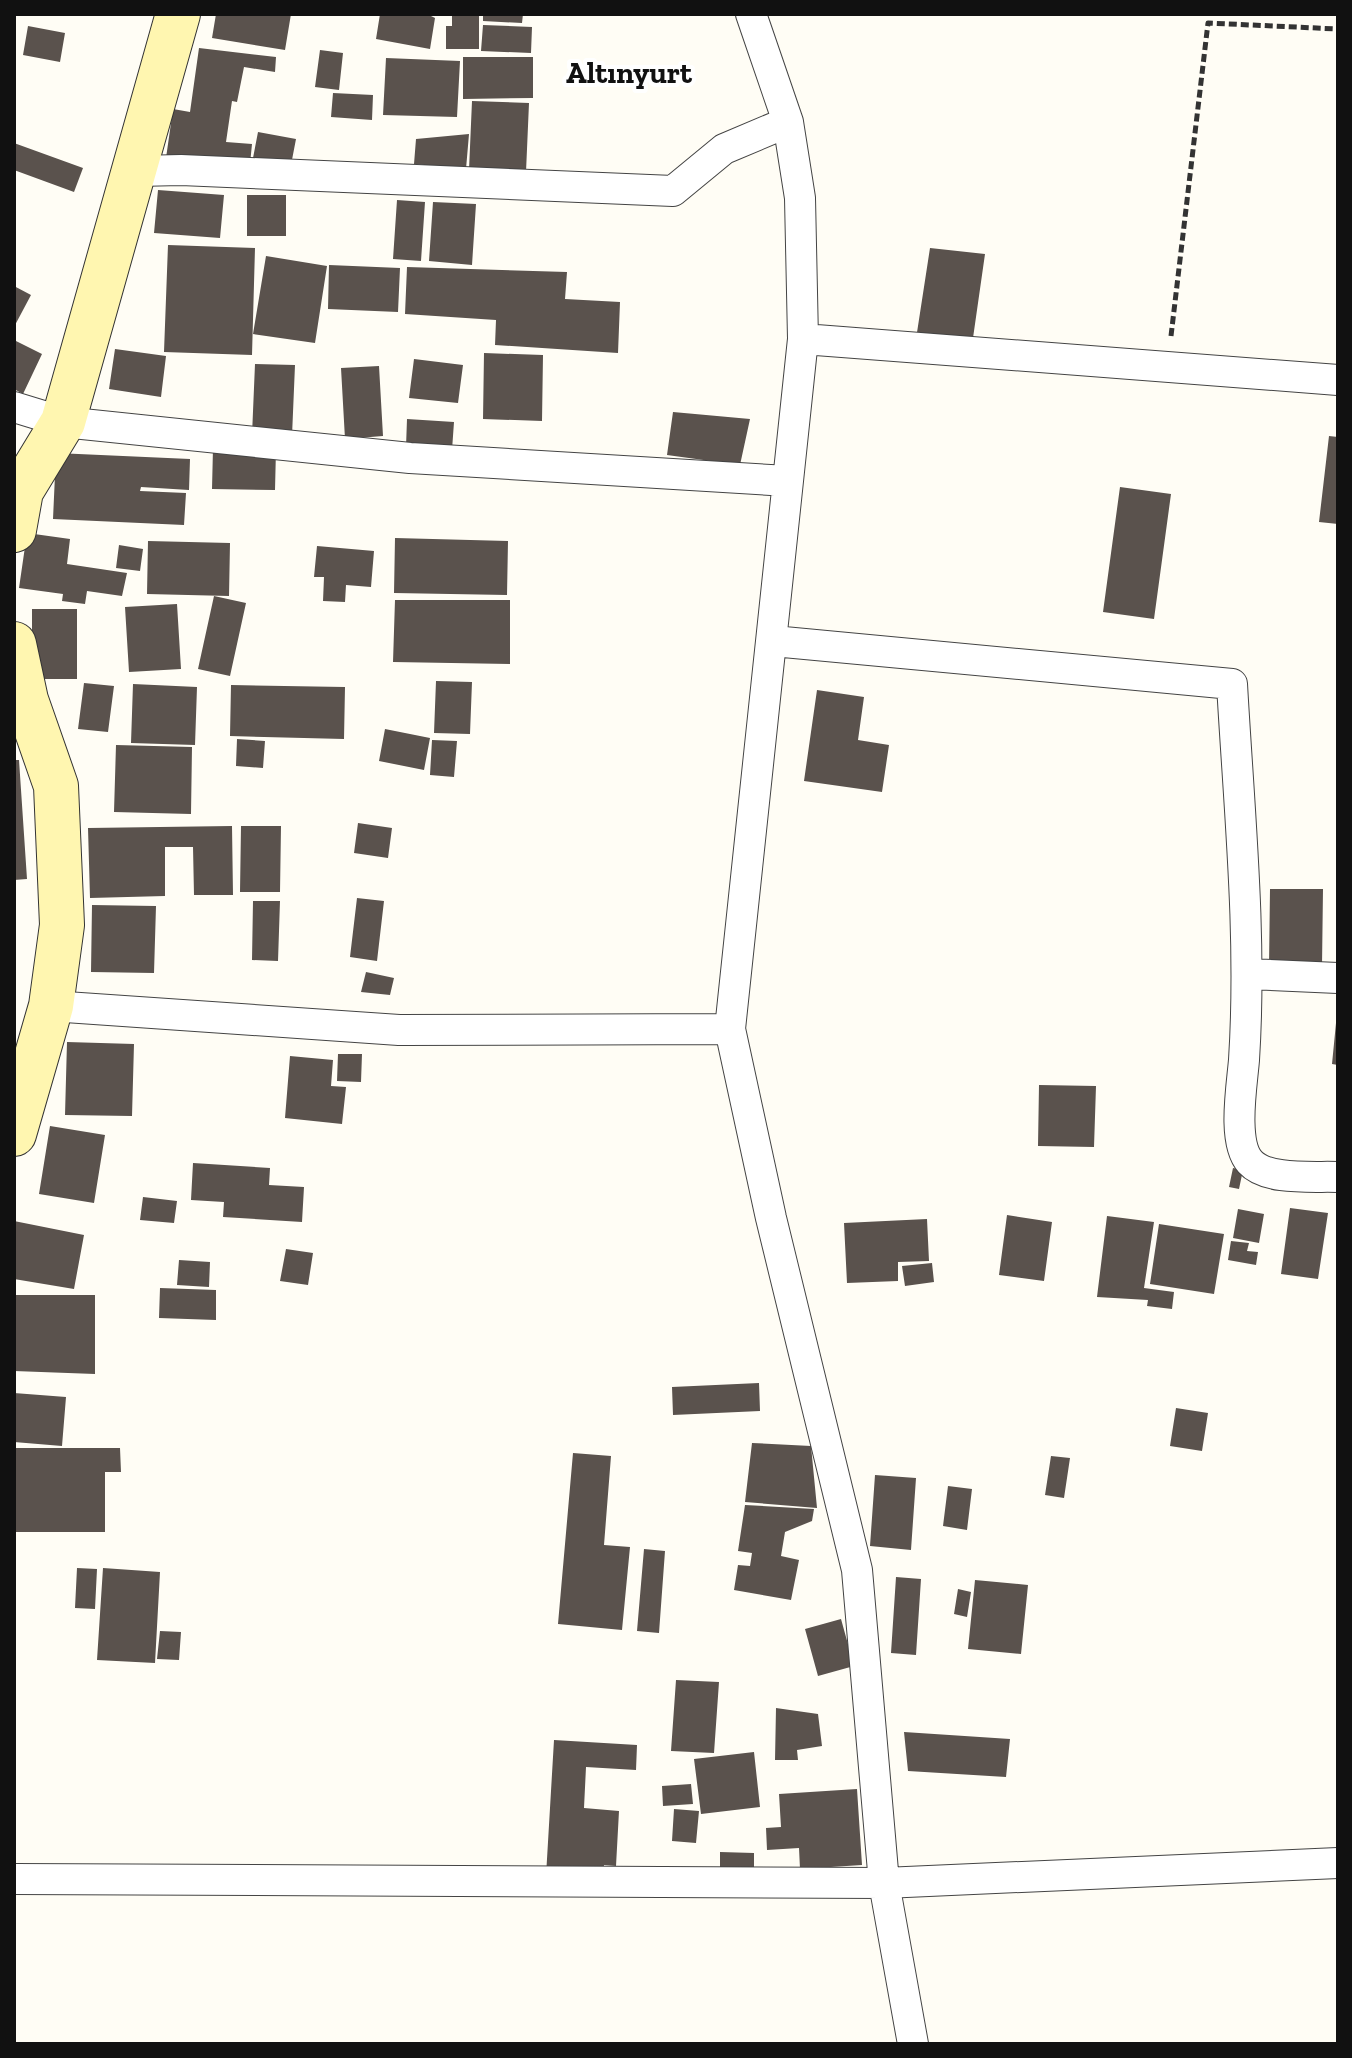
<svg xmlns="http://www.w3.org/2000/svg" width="1352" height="2058" font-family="'Zilla Slab',serif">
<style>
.building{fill:#5a524d}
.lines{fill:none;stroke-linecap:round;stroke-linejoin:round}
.street-casing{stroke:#444;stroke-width:32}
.secondary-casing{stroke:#333;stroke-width:46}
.path{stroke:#333;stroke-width:5;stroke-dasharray:8 4;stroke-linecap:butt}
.street{stroke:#fff;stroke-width:30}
.secondary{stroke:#fff6b0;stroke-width:44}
.labels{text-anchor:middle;stroke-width:8;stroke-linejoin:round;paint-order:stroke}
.quarter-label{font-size:30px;font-weight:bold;fill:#111;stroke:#fff}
</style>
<rect width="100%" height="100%" fill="#fffdf5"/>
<path class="building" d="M216,14H291L285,50L212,38Z
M380,14H427L435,18L430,49L376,39Z
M452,14H479V49H446V26H452Z
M483,14H523L522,23L483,21Z
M483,25L532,27L531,53L481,51Z
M28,26L65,33L60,62L23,55Z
M199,48L276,57L275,72L244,67L237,102L232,101L226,142L252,144L250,164L166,158L173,109L190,112Z
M320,50L343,53L339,90L315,87Z
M463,57H533V98L463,99Z
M386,58L460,61L457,117L383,115Z
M333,93L373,95L372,120L331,117Z
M472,101L529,103L526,172L469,170Z
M258,132L296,139L291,165L253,158Z
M469,134L466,169L414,164L416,139Z
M14,143L83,168L74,192L14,170Z
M158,190L224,195L220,238L154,233Z
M247,195H286V236H247Z
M397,200L425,202L421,261L393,259Z
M433,202L476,204L472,265L429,261Z
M168,245L255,248L252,355L164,352Z
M930,248L985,254L972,345L916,339Z
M266,256L327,266L315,343L253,334Z
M329,265L400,268L398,312L328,309Z
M407,267L567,272L565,299L620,302L618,353L495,345L496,320L405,314Z
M14,286L31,295L14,327Z
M14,340L42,354L23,394L14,389Z
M115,349L166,356L161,397L109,389Z
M484,353L543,355L542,421L483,419Z
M414,359L463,365L458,403L409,398Z
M255,364L295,365L292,436L252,435Z
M379,366L383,436L345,439L341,368Z
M673,412L750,419L740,465L667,455Z
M407,419L454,422L452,450L406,447Z
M1329,436L1338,437V524L1319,522Z
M213,448L276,449L275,490L212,489Z
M56,453L190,459L189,490L141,487L140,491L186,493L184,525L53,519Z
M1120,487L1171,494L1154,619L1103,612Z
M27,533L70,539L67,564L127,573L122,596L87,591L85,604L62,601L63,594L19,588Z
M395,538L508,541L507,595L394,593Z
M148,541L230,543L229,596L147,594Z
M119,545L143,549L140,571L116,568Z
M317,546L374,551L371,587L346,585L345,602L323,601L324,577H314Z
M214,596L246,603L230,676L198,669Z
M395,600H510V664L393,662Z
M177,604L181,669L129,672L125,607Z
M32,609H77V679H32Z
M436,681L472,682L470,734L434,733Z
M84,683L114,686L108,732L78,729Z
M133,684L197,687L195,745L131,743Z
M231,685L345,687L344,739L230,736Z
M817,690L864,697L858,740L889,745L882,792L804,781Z
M385,729L430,738L424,770L379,761Z
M237,739L265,741L263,768L236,766Z
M432,740L457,741L454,777L430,775Z
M116,745L192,747L191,814L114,812Z
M14,760H19L27,879L14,880Z
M358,823L392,828L388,858L354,853Z
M232,826L233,895H194L193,847H165V896L90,898L88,828Z
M241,826H281L280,892H240Z
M1270,889H1323L1322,966H1269Z
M357,898L384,901L377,961L350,957Z
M253,901H280L278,961L252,960Z
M92,905L156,906L154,973L91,972Z
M366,972L394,978L390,995L361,992Z
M1336,1023H1338V1065L1332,1064Z
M67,1042L134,1044L132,1116L65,1115Z
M338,1054H362L361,1082L337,1081Z
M290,1056L333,1060L331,1086L346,1087L342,1124L285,1118Z
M1039,1085L1096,1086L1094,1147L1038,1146Z
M50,1126L105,1135L94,1203L39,1194Z
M193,1163L270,1168L269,1185L304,1187L302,1222L223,1217L224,1202L191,1200Z
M1233,1168L1243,1170L1239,1189L1229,1187Z
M143,1197L177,1201L174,1223L140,1220Z
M1290,1208L1328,1213L1318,1279L1281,1274Z
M1238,1209L1264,1214L1259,1243L1233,1238Z
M1007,1215L1052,1222L1044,1281L999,1275Z
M1107,1216L1154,1222L1144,1288L1174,1292L1172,1309L1147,1306L1148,1300L1097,1297Z
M927,1219L929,1261L898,1262V1281L847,1283L844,1223Z
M14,1221L84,1235L74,1289L14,1279Z
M1159,1224L1224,1234L1214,1294L1150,1284Z
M1231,1241L1249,1243L1247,1251L1258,1252L1256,1265L1228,1260Z
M286,1249L313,1253L308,1285L280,1281Z
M179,1260L210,1262L209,1287L177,1285Z
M932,1263L934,1282L905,1286L902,1266Z
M160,1288L216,1290V1320L159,1318Z
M14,1295H95V1374L14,1371Z
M759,1383L760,1411L673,1415L672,1387Z
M14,1393L66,1397L62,1446L14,1442Z
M1176,1408L1208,1413L1202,1451L1170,1446Z
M752,1443L811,1446L817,1508L745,1502Z
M14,1448H120L121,1472H105V1532H14Z
M573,1453L611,1456L604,1545L630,1547L622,1630L558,1624Z
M1051,1456L1070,1458L1064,1498L1045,1495Z
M875,1475L916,1478L911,1550L870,1546Z
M948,1486L972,1489L967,1530L943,1526Z
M745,1505L814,1509L812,1521L785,1532L781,1556L799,1560L791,1600L734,1590L738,1565L750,1566L752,1553L738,1551Z
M644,1549L665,1551L659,1633L637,1631Z
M77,1568L97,1569L95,1609L75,1608Z
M103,1568L160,1572L155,1663L97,1660Z
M896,1577L921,1579L916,1655L891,1653Z
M975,1580L1028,1585L1021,1654L968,1649Z
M958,1589L971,1592L967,1617L954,1614Z
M841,1619L854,1666L818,1676L805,1629Z
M160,1631L181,1632L179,1660L157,1659Z
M676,1680L719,1682L714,1753L671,1751Z
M776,1708L818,1714L822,1746L797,1750L798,1760H775Z
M904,1732L1010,1739L1006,1777L908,1771Z
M554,1740L637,1745L636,1770L586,1767L584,1808L619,1811L616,1866L604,1865L603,1879L546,1876Z
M754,1752L760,1807L701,1814L694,1759Z
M691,1784L693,1804L663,1806L662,1786Z
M857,1789L862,1865L800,1869L799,1848L767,1850L766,1828L781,1827L779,1794Z
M674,1809L699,1811L696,1843L672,1841Z
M720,1852L754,1853V1873L720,1872Z"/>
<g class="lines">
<g class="street-casing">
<path id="street" d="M751,14L788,122L800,198L803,339L730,1029L771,1218L857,1570L884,1883L913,2044
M137,171L181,170L673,191L724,149L788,122
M803,339L1338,380
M14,407L63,422L410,458L788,481
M773,641L1232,684C1239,809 1252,935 1244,1060C1242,1085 1232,1142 1250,1162C1267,1181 1314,1176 1338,1177
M1249,974L1338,978
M51,1006L399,1030L730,1029
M14,1879L884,1883L1338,1863"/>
</g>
<g class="secondary-casing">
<path id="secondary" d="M14,530L21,491L63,422L178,14
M14,644L26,700L56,786L62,925L51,1006L14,1134"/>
</g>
<path class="path" d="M1171,336L1208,23L1338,29"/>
<use href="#street" class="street"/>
<use href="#secondary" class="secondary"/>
</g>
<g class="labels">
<g class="quarter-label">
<text x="629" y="83">Altınyurt</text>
</g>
</g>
<rect width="1352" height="2058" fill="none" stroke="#111111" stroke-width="32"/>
</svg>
